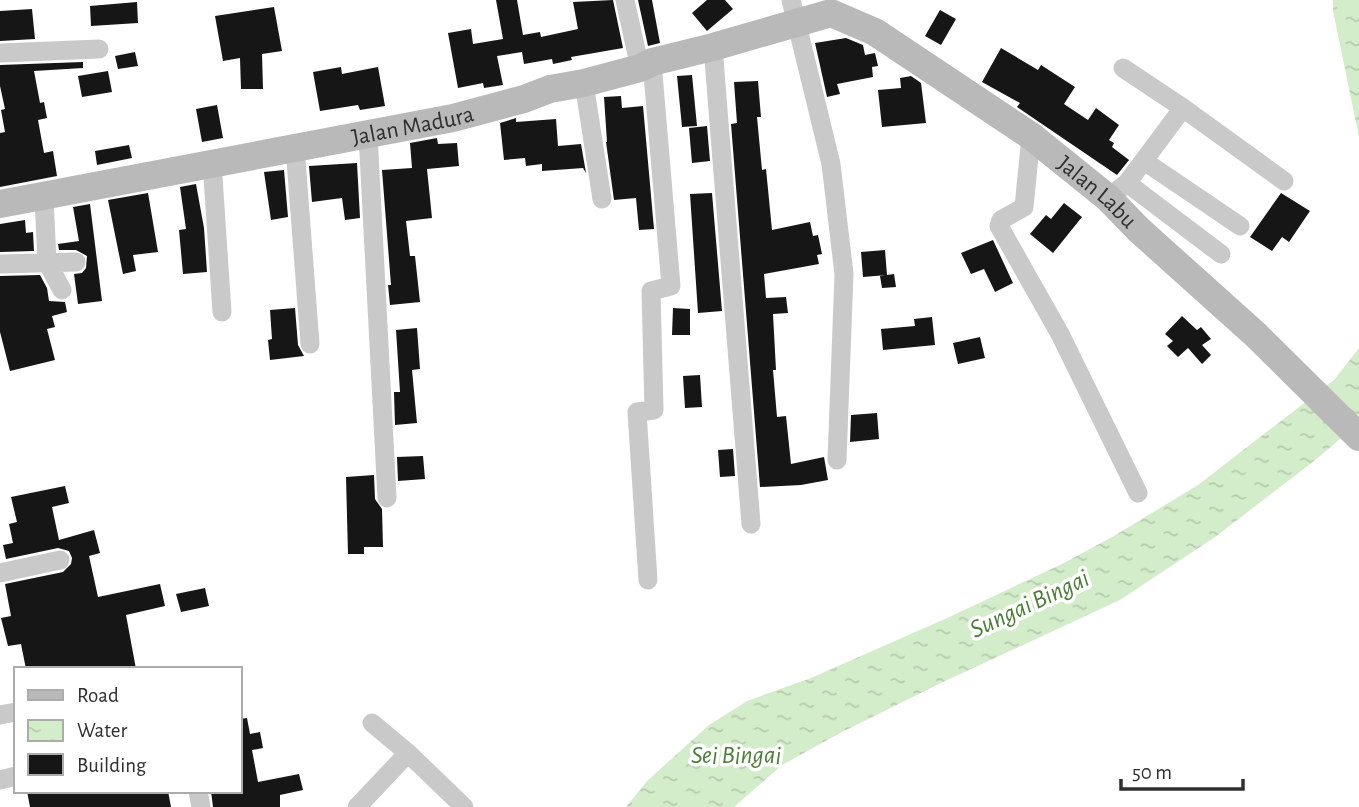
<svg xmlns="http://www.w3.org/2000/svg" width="1359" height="807" font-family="'Alegreya Sans',sans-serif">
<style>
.water{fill:url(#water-ripples)}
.building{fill:#161616}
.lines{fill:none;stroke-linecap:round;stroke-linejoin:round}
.street{stroke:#c9c9c9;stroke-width:19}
.secondary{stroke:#b9b9b9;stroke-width:28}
.labels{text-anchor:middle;stroke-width:7;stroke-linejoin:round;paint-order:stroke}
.street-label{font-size:24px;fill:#2f2f2f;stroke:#fff}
.water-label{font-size:26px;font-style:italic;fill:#4a7e36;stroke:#fff}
</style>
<defs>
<pattern id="water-ripples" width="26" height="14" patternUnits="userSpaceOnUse" patternTransform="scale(1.75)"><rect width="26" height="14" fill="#d3ecc9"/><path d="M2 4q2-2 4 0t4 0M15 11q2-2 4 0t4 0" fill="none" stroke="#b5cbad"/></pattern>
</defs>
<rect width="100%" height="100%" fill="#fff"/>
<path class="water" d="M1333,0H1359V137L1333,11Z
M1359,348V423L1314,461L1215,537L1120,600L943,682L842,732L782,765L734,807H626L647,781L709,725L747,701L811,678L947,618L1062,564L1114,536L1198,485L1334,380Z"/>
<path class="building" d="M496,0H517L523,35L540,32L541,37L578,29L573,2L613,0L623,48L571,57L572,60L553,64L552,59L524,64L522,52L497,56L503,85L484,88L483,83L458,88L448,33L471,29L473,44L503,39Z
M638,0H652L660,43L648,46Z
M707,0H725L733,9L707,31L692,13Z
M137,2L138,23L91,26L90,6Z
M274,7L282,51L262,54L263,89H241L240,58L223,61L215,16Z
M32,9L35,39L0,41V11Z
M940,10L956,19L941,45L925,36Z
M846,38L863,45L865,55L875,53L878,66L872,67L873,77L837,84L840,94L827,97L815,43Z
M1001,48L1038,70L1041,65L1075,87L1064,104L1088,120L1096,108L1119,125L1109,140L1114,143L1112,147L1129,160L1117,175L1017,107L1020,103L982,82Z
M135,52L138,66L118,69L115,56Z
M83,62V68L34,71L40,103L44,102L47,118L38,120L44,153L53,151L57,176L0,187V133L5,132L1,110L5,109L0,86V65Z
M341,67L342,74L378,67L385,106L360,110L358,105L320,111L313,72Z
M108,71L112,92L82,97L78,76Z
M692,75L697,126L682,127L677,76Z
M911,76L921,83L926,123L882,127L878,90L901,88L900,78Z
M758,81L761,117H757L762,170L766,169L772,230L810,222L813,236L818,235L822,254L817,255L819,264L764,274L766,298L786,297L788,313L773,314L776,370H773L777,417L786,416L791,464L824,457L828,480L801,485L760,487L731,124L737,123L734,82Z
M621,96L622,108L643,106L654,229L639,230L636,198L614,200L606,142H607L604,97Z
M217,105L223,138L202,142L196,109Z
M516,118V122L556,119L558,146L581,144L586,173L583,168L542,171V164L526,166L525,158L504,160L500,123Z
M707,126L710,161L692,163L689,128Z
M437,138L438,144L457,143L459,166L427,169L432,218L406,221L410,256H415L420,302L390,305L388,285H391L382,170L412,168L410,143Z
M129,145L132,158L97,165L95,151Z
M357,163L360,218L345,220L342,198L312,202L309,166Z
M284,170L288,217L271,220L264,172Z
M196,184L204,228L207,272L183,274L179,230L186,229L180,187Z
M148,193L158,252L133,255L136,271L123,274L108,200Z
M712,193L722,311L698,313L690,194Z
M1281,193L1310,211L1289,242L1282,237L1272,251L1250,237Z
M1064,203L1082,217L1053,253L1030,234L1046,215L1051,219Z
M90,204L102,301L78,304L74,274L82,273L86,268L87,256L76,250H59L58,244L79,241L73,207Z
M25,220L26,233L33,232L34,251L0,252V224Z
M993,240L1013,283L995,292L984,269L971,274L961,253Z
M885,250L887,275L863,277L861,252Z
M894,274L896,287L882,288L880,276Z
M40,275L47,288L49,301L65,302L67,312L52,316L55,327L47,329L55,360L10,371L0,332V276Z
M295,308L298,345L304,356L270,360L268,340L272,339L270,310Z
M673,308L690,309V335H672Z
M1182,316L1197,330L1201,327L1211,339L1202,345L1211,355L1202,364L1188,348L1178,357L1167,346L1173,341L1165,334Z
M932,317L935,345L883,350L881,329L915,326L914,319Z
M417,328L420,369L412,370L417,423L395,425L394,392H400L396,330Z
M980,337L985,358L958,364L953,343Z
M700,375L702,407L685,408L683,376Z
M877,413L879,439L850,442L851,415Z
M733,449L735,476L720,477L718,450Z
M423,456L425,479L398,481L397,457Z
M374,475L375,499L382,509L383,547H364V554H348L346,477Z
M65,486L69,503L52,507L59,540L94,530L100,553L89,556L98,597L160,584L165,606L126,615L136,669H26L21,644L8,646L1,618L11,616L5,584L63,572L71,564L72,558L69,551L58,548L6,559L3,545L13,543L9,524L17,522L11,497Z
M205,588L209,606L181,612L176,594Z
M247,718L250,734L260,732L263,748L252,750L258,782L299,774L303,790L280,795V807H213L211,791H240V719Z
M27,791H168L171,807H30Z"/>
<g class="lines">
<path class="street" d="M625,0L640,68
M791,0L831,164L844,274L837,460
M713,47L751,524
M0,53L99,49
M1123,68L1183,108
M584,83L602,199
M368,134L387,498
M1031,136L1024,207L1001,220L999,226L1060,334L1138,493
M295,147L310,344
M1144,161L1240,226
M212,162L222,312
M1127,183L1221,254
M44,197L47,262L62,290
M1108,198L1127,183L1183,108L1284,181
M0,264L76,262
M0,573L60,560
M648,580L637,412L654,410L651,291L671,286L652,62
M0,715L16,712
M408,753L464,807
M0,780L16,776
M198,791L201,807
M357,807L408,753L372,723"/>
<path class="secondary" id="s1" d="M0,204L453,118L524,99L550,89L584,83L640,68L652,62L713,47L831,13L875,32L1031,136L1108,198L1139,230L1256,335L1359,437"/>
</g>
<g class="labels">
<g class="street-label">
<text dy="8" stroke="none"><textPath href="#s1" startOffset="420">Jalan Madura</textPath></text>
<text dy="8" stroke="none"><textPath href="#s1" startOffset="1176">Jalan Labu</textPath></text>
</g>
<g class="water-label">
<text transform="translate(1029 603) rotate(-25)" y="9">Sungai Bingai</text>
<text x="736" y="763">Sei Bingai</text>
</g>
</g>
<rect x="14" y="667" width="228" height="126" fill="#ffffff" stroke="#acacac" stroke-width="2"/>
<rect x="28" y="690" width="35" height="10" fill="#b9b9b9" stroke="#acacac" stroke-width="2"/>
<text x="77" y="702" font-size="21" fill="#2f2f2f">Road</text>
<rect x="28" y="720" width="35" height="21" fill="url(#water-ripples)" stroke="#acacac" stroke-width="2"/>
<text x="77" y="737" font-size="21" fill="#2f2f2f">Water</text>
<rect x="28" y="754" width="35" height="21" fill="#161616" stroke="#acacac" stroke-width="2"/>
<text x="77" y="772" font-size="21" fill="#2f2f2f">Building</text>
<path d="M1121 779v10h122v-10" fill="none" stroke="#2f2f2f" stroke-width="3.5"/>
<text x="1132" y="779" font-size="21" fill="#2f2f2f" stroke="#ffffff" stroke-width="5" paint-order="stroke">50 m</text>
</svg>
